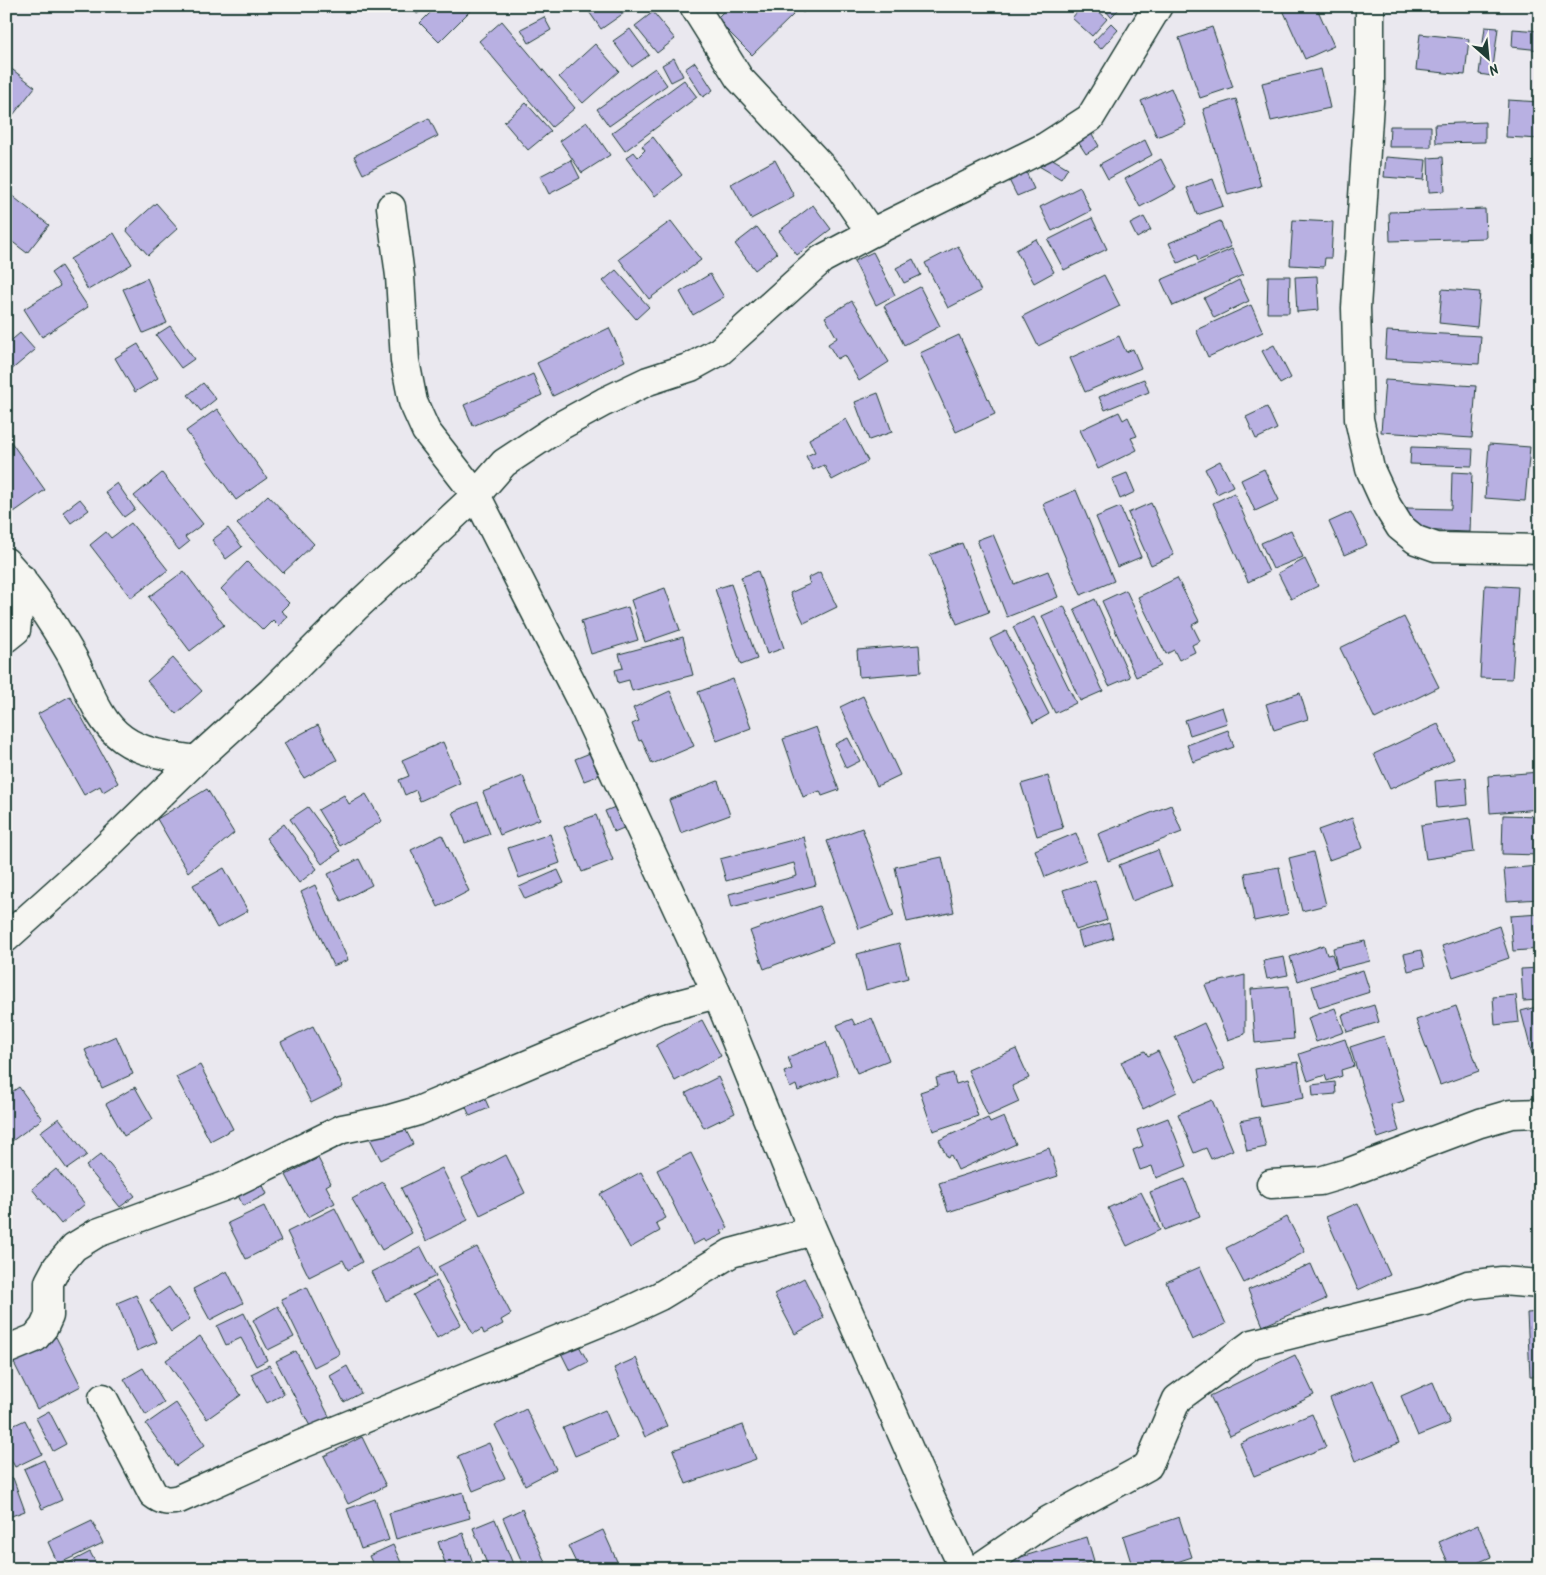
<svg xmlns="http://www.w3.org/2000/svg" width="1546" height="1575" font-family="Kalam,sans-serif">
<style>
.building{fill:#b8b0e2;stroke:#1f3d34}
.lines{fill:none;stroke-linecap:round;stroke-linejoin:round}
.minor-casing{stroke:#1f3d34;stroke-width:31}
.minor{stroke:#f6f6f2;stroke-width:28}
</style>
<rect width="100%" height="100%" fill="#eae8ef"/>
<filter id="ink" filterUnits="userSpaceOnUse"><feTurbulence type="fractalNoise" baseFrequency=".02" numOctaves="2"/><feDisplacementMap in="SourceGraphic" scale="10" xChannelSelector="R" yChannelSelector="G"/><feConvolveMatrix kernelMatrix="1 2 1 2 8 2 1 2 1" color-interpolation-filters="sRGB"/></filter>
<g filter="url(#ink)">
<path class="building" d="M411,6H428L417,14Z
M437,6H475L439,42L420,23Z
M585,6H619L624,13L601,29Z
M729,6H785L793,15L752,55L716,19Z
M796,6H810L803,13Z
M1082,6H1093L1107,19L1092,36L1072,18Z
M1102,6H1122L1111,17Z
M1292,6H1316L1334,46L1305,59L1283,10Z
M653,12L675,39L657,53L635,26Z
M544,17L551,30L529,43L521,29Z
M502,21L575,108L552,127L479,41Z
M1111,23L1118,30L1101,49L1093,42Z
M1212,27L1233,87L1200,98L1179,38Z
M1485,27L1498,28L1492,76L1479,74Z
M630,29L649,55L632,67L613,41Z
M1513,29L1540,31V50L1512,47Z
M1420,34L1469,39L1465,75L1416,70Z
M595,44L619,71L583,103L559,77Z
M674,58L683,76L671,82L662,65Z
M695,62L713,90L703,97L685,69Z
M9,67L35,87L10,119L6,117V71Z
M655,68L667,85L609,126L597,109Z
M1321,69L1330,108L1271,121L1262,83Z
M684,80L697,97L625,151L612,133Z
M1171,88L1186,125L1157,137L1141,101Z
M1236,99L1261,186L1228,195L1203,109Z
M1508,100L1540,102V139L1506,137Z
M526,103L551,131L528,150L504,122Z
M429,118L438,136L363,174L354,156Z
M587,122L610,155L582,173L560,141Z
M1485,122V142L1436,143L1435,124Z
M1390,126H1431V147H1389Z
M1089,129L1099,146L1086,154L1075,137Z
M653,137L682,175L655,196L626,158L634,152L638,157L645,150L642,146Z
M1145,140L1152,155L1108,179L1100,164Z
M1044,154L1068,168L1061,179L1037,165Z
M1386,157L1426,160L1424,180L1384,177Z
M1443,157L1445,191L1429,192L1428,158Z
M1161,159L1176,188L1140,207L1125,179Z
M571,160L580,178L549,194L540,176Z
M775,160L794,196L751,219L731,184Z
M1026,172L1034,189L1017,196L1009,180Z
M1213,179L1223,206L1197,215L1187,188Z
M1080,187L1091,211L1052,231L1040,207Z
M6,191L49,225L27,253L6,237Z
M156,203L178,228L148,255L126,230Z
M813,205L831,229L797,255L779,231Z
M1485,209L1486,238L1390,241L1389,212Z
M1144,217L1151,230L1137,238L1130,224Z
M1092,218L1107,249L1064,270L1048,240Z
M1293,220L1333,222L1331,258H1325L1324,267L1290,265Z
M671,221L701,260L649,299L619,259Z
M1220,221L1231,247L1198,261L1196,255L1178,263L1169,243Z
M757,227L777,253L755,270L735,244Z
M114,233L132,264L88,290L70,259Z
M1036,239L1054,272L1034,283L1016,250Z
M958,246L981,291L948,308L925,263Z
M1232,249L1243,275L1173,306L1161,280Z
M873,252L895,295L876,305L854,261Z
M913,259L921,275L904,283L896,268Z
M61,266L88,307L42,337L24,309L60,286L51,273Z
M616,270L649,307L636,319L603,281Z
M710,274L724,297L693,315L680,292Z
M1104,275L1120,306L1038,346L1023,316Z
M1268,276H1290L1289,313H1267Z
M1317,276L1319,310L1297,312L1295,277Z
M147,278L167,323L143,333L123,289Z
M1239,280L1249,301L1214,318L1204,298Z
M920,287L940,326L904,345L884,306Z
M1442,289L1480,292L1477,327L1439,323Z
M852,301L889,362L859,381L844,355L837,359L828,344L837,338L825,317Z
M1251,305L1263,332L1208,357L1196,330Z
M170,326L194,359L181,368L156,335Z
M609,328L625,361L553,396L537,363Z
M1387,331L1481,336L1479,364L1385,359Z
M20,333L35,350L10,371L6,367V345Z
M959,335L995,414L956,432L920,353Z
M1119,336L1126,352L1133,349L1141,368L1085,392L1070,358Z
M138,344L158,378L135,392L115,358Z
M1274,345L1291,378L1280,384L1262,351Z
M533,374L542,395L473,426L464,405Z
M1144,379L1149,392L1105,410L1099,397Z
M1385,380L1476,386L1472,438L1381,432Z
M203,383L216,399L201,411L188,395Z
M878,393L892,432L869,440L855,402Z
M1267,407L1277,429L1256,439L1246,417Z
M217,409L267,478L236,500L186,431Z
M1119,412L1123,420L1128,417L1137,436L1131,438L1137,450L1098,469L1080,430Z
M1536,418H1540V444L1535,443Z
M846,419L868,461L832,480L824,465L813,470L806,456L815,452L809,439Z
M6,435L45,490L14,512L6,500Z
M1489,444L1530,447L1525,501L1485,498Z
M1411,447L1473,449L1472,466L1410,464Z
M1220,461L1233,486L1217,494L1205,469Z
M1264,469L1279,500L1255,511L1241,480Z
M1452,472L1472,473L1470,532L1407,530V508L1451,509Z
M162,473L203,524L185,537L189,542L179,550L134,496Z
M1127,473L1135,492L1120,499L1112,479Z
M117,483L135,509L124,517L105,492Z
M1076,490L1114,581L1081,595L1043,504Z
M1234,493L1269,572L1248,582L1213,503Z
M268,495L314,544L283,573L237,524Z
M80,499L89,510L71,523L63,512Z
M1151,503L1174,555L1151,565L1128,513Z
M1120,507L1141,557L1117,567L1096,517Z
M1351,512L1367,545L1344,555L1329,522Z
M131,523L168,570L131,598L90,545L106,532L111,538Z
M228,528L242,547L226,559L212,540Z
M1291,530L1303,557L1273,569L1261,543Z
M993,534L1014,584L1048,571L1058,597L1007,617L977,540Z
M962,543L989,612L957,624L930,555Z
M1305,559L1318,586L1291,599L1278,573Z
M247,562L289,603L281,611L287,616L279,626L273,620L263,630L221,589Z
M184,571L224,625L190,651L149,597Z
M758,571L784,648L767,654L741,577Z
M820,572L837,607L804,623L790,593L810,584L808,578Z
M1177,578L1199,621L1192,625L1200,641L1192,645L1195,652L1179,660L1174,650L1166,654L1138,597Z
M731,584L757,659L741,665L715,589Z
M1485,585L1518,587L1512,679L1480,678Z
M665,588L680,630L645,642L631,600Z
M1126,590L1161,666L1136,677L1102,601Z
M1095,599L1130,677L1109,686L1074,609Z
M1064,606L1103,691L1080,701L1042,616Z
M628,607L638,640L591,654L581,621Z
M1034,617L1076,703L1055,713L1013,627Z
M1404,617L1439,687L1375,719L1340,648Z
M1006,631L1049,714L1033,723L990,639Z
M683,637L693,675L632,691L629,680L618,683L615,670L623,668L619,654Z
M919,645L921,672L859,677L857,650Z
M173,658L202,691L176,714L147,681Z
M733,679L751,728L717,741L698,692Z
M670,691L694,746L652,764L642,740L639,741L632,724L639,721L633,708Z
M1300,693L1308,719L1274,730L1266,704Z
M70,696L118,783L103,792L100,786L84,795L38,714Z
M863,696L900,775L877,786L840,707Z
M1222,707L1227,723L1190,735L1185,720Z
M1438,724L1454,759L1390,789L1374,754Z
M318,725L337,760L304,778L284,743Z
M816,727L839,790L822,796L820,791L803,797L783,739Z
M1228,730L1234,747L1193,762L1187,745Z
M848,738L860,761L846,768L835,744Z
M443,742L460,783L420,801L416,790L405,795L399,780L409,776L402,760Z
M590,753L600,775L584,781L575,759Z
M1540,772V809L1490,813L1488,776Z
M523,776L540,819L500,835L483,792Z
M1048,776L1063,828L1037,836L1021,784Z
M1466,778L1468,805L1437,808L1435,781Z
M718,781L730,815L681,833L669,800Z
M207,789L234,833L188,872L157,819Z
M366,794L382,821L340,846L318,810L344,795L349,804Z
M478,802L490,834L465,843L453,812Z
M1171,805L1182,832L1108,861L1098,834Z
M618,806L626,827L614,832L605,811Z
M308,807L340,851L322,864L290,819Z
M596,815L613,860L582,872L564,827Z
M1503,815L1540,816V855L1502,854Z
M1352,818L1363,848L1329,860L1318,830Z
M1470,818L1474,852L1426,859L1421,825Z
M284,824L317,869L299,883L266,838Z
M862,828L894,916L859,929L827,841Z
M1076,833L1086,860L1045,877L1035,850Z
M550,834L560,863L519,878L508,848Z
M442,835L469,891L438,907L411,850Z
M804,837L816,885L732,907L729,894L797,876L794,863L726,881L720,859Z
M1158,850L1172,886L1132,901L1119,865Z
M1313,852L1326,905L1302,911L1289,858Z
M942,857L954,912L907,922L895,867Z
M359,859L372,885L341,901L328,874Z
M1538,866L1540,899L1507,901L1504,869Z
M1279,867L1288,914L1254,921L1245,873Z
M224,868L248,911L217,928L193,885Z
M558,870L564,883L525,899L519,887Z
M1095,880L1107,920L1076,930L1063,890Z
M315,885L348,960L333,966L301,892Z
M819,906L833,943L764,969L750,931Z
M1540,914V949L1513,951L1510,916Z
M1109,923L1113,938L1082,947L1078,932Z
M1499,926L1509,958L1453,977L1442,946Z
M1365,941L1370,961L1337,969L1333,948Z
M899,943L908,978L866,990L857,954Z
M1324,945L1327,955L1332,954L1337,968L1298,981L1290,957Z
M1421,950L1425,967L1408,971L1404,954Z
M1284,957L1288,975L1267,979L1263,961Z
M1540,968V1000L1523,1001L1521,969Z
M1363,970L1370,992L1319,1008L1312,986Z
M1245,975V1034L1228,1040L1205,985Z
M1289,986L1294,1039L1255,1043L1251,989Z
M1516,995L1519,1022L1495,1025L1493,997Z
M1374,1005L1379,1022L1347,1032L1342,1015Z
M1456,1006L1479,1071L1440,1085L1416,1020Z
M1540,1006V1052L1532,1054L1521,1011Z
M1335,1008L1344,1032L1316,1042L1308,1018Z
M872,1018L889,1060L857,1073L837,1025L852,1019L855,1025Z
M702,1020L721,1056L675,1081L656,1045Z
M1204,1023L1225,1069L1196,1082L1175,1037Z
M313,1026L343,1087L311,1103L281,1042Z
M116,1036L133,1074L102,1088L85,1050Z
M1384,1036L1404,1101L1391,1105L1399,1131L1378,1138L1350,1047Z
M1345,1039L1354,1066L1341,1070L1342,1076L1327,1081L1325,1075L1308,1081L1299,1054Z
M826,1042L838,1075L798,1091L796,1085L790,1088L784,1072L792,1069L788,1057Z
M1016,1049L1029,1078L1012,1086L1019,1102L988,1116L968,1070Z
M1145,1051L1148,1056L1158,1051L1177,1092L1143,1109L1121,1062Z
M1540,1057V1089L1533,1058Z
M1298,1062L1304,1098L1261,1106L1255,1069Z
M200,1065L233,1129L210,1141L176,1077Z
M953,1073L956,1084L966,1081L978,1116L933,1131L920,1092L938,1086L936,1078Z
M718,1077L735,1113L704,1128L686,1093Z
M1335,1082L1336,1094L1313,1096L1312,1085Z
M19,1087L42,1119L12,1141L6,1133V1096Z
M135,1087L153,1119L124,1136L106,1104Z
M482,1092L489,1108L470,1116L463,1101Z
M1212,1100L1233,1150L1211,1159L1206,1148L1194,1153L1178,1114Z
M1004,1117L1016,1144L958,1170L951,1155L947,1157L939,1140L988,1118L990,1123Z
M1259,1117L1266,1147L1247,1151L1240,1121Z
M59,1118L87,1155L67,1169L40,1132Z
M1168,1118L1187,1166L1156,1178L1152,1166L1140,1170L1133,1150L1143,1146L1137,1130Z
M401,1121L413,1144L381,1160L369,1137Z
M1049,1148L1058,1176L948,1212L939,1183Z
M691,1153L728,1228L721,1231L723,1234L706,1242L704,1239L693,1245L657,1170Z
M101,1154L135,1196L120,1207L86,1166Z
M506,1155L525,1193L480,1215L462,1178Z
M318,1158L331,1183L326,1186L335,1203L308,1217L286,1175Z
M442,1168L468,1220L426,1241L401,1188Z
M56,1169L85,1204L61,1224L32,1189Z
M641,1172L666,1218L656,1223L660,1231L630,1248L600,1194Z
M259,1177L267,1194L243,1206L235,1189Z
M1185,1179L1200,1216L1164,1230L1150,1192Z
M383,1182L412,1233L382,1250L352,1199Z
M1141,1192L1160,1230L1127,1246L1108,1208Z
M1358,1203L1390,1275L1358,1290L1326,1217Z
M264,1206L281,1241L246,1259L228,1223Z
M335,1208L362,1262L348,1270L343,1260L309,1277L287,1232Z
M1287,1217L1305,1252L1244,1283L1226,1248Z
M421,1247L436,1276L386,1301L371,1272Z
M477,1247L511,1314L501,1320L503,1324L484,1334L482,1329L473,1334L438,1267Z
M1311,1264L1326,1299L1263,1326L1248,1290Z
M1200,1267L1226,1324L1192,1340L1166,1282Z
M227,1271L243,1303L210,1320L193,1289Z
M804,1278L824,1318L795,1334L774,1294Z
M437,1281L461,1324L437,1338L413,1295Z
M169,1287L190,1319L171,1332L150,1300Z
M307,1287L340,1354L314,1367L281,1299Z
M136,1295L157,1342L137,1351L117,1303Z
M278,1306L294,1337L268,1350L253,1320Z
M1540,1312V1376H1530L1527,1313Z
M244,1313L267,1360L256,1366L241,1338L226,1345L217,1326Z
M200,1336L241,1395L207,1419L166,1360Z
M56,1337L81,1386L37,1409L12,1359Z
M578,1344L588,1362L570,1371L561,1353Z
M296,1351L330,1418L311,1428L276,1361Z
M1295,1355L1314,1395L1230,1436L1210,1396Z
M636,1358L667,1426L645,1437L614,1368Z
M269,1365L284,1394L267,1403L251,1374Z
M347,1366L361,1393L344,1402L330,1376Z
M143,1368L164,1403L146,1415L124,1379Z
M1373,1380L1399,1443L1355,1461L1330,1398Z
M1433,1382L1450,1423L1418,1436L1401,1396Z
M176,1403L205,1445L176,1466L146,1424Z
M526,1409L556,1469L525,1485L495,1425Z
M605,1410L617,1438L575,1456L563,1428Z
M49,1411L66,1444L53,1451L36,1418Z
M1312,1414L1326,1447L1254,1476L1240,1443Z
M25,1420L42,1454L15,1467L6,1450V1429Z
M743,1425L756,1459L686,1484L673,1450Z
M362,1437L386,1486L348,1504L324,1456Z
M489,1443L505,1478L473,1491L458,1456Z
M44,1460L62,1500L42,1509L24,1469Z
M13,1478L25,1511L6,1518V1480Z
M463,1492L470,1518L396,1539L389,1513Z
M375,1499L389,1540L361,1549L347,1509Z
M522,1509L548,1569H525L503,1518Z
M1179,1517L1192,1557L1156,1569H1133L1123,1536Z
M495,1519L515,1569H489L473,1528Z
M92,1521L103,1543L58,1564L48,1542Z
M1478,1525L1491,1557L1463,1569H1451L1439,1542Z
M603,1530L620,1568L579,1569L568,1546Z
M463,1533L475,1569H447L438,1542Z
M1087,1537L1094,1561L1067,1569H999L998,1564Z
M393,1545L404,1569H375L369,1556Z
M90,1552L99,1569H62L61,1567Z"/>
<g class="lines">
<g class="minor-casing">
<path id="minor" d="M694,6L739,78L836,182L871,233
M1370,6V87L1356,308L1359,419L1370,469L1387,506L1400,527L1416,540L1436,547L1540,549
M391,207L400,276L405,361L413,402L426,431L476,495L583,705L717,994L813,1231L929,1495L964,1569
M6,562C32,590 53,623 72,656C87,683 96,720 123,739C144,754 171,756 196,760
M6,638L16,630L22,579
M6,938L95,858L196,760L272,691L354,609L476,495L504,463L560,426L604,402L648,381L691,367L720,351L822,259L871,233L1045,147L1090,118L1158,6
M1271,1184L1320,1181L1347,1173L1480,1123L1511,1114L1540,1113
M6,1350L35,1338L44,1327L49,1316V1282L57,1267L74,1247L97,1233L228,1185L342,1129L387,1120L418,1111L656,1010L717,994
M103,1398L153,1494C162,1501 168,1502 179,1499L295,1447L628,1311L660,1296L731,1253L813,1231
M977,1569L1049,1520L1148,1466L1177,1399L1252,1344L1425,1301L1468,1285L1502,1281L1540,1284"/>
</g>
<use href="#minor" class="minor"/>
</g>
</g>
<rect width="1546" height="1575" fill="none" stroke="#f6f6f2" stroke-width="25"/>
<rect x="12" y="12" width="1521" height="1550" fill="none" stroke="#1f3d34" stroke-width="2" filter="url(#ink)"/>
<g transform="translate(1488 58) rotate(153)" stroke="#f6f6f2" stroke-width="4" paint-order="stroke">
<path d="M0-4L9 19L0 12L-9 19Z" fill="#1f3d34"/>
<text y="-8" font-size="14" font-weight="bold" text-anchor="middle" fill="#1f3d34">N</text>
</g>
</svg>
